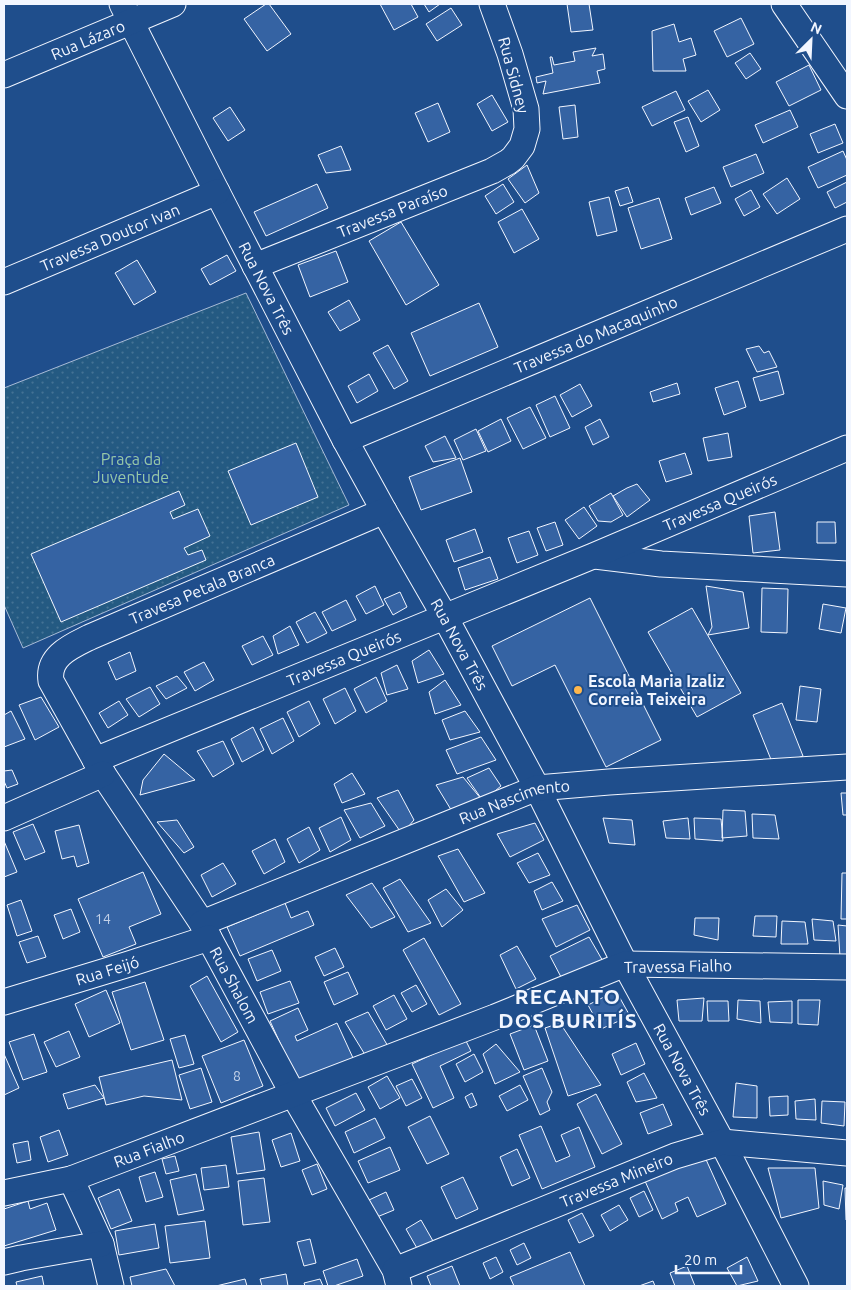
<svg xmlns="http://www.w3.org/2000/svg" width="851" height="1290" font-family="Ubuntu,sans-serif">
<style>
.green{fill:url(#green-dots);stroke:#a8bbd7}
.building{fill:#3563a3;stroke:#f2f6ff}
.lines{fill:none;stroke-linecap:round;stroke-linejoin:round}
.minor-casing{stroke:#f2f6ff;stroke-width:27}
.minor{stroke:#1f4e8c;stroke-width:25}
.poi-dot{fill:#ffb74d;stroke:#1f4e8c;stroke-width:2}
.labels{text-anchor:middle;stroke-width:4;stroke-linejoin:round;paint-order:stroke}
.number-label{font-size:14px;fill:#c3d1e8}
.street-label{font-size:16px;fill:#f2f6ff;stroke:#1f4e8c}
.park-label{font-size:16px;fill:#97c8a6;stroke:#1f4e8c}
.poi-label{font-size:16px;font-weight:bold;fill:#f2f6ff;stroke:#1f4e8c;text-anchor:start}
.district-label{font-size:21px;font-weight:bold;letter-spacing:1px;fill:#f2f6ff;stroke:#1f4e8c}
</style>
<defs>
<pattern id="green-dots" width="8" height="8" patternUnits="userSpaceOnUse" patternTransform="scale(1.25)"><rect width="8" height="8" fill="#245a82"/><path d="M2 2h.1M6 6h.1" fill="none" stroke="#447295" stroke-width="1.8" stroke-linecap="round"/></pattern>
</defs>
<rect width="100%" height="100%" fill="#1f4e8c"/>
<path class="green" d="M246,293L349,505L23,648L4,605V388Z"/>
<path class="building" d="M266,4H269L291,34L267,51L244,19Z
M380,4H411L418,17L394,30Z
M424,4H440L429,12Z
M567,4H589L593,30L571,32Z
M451,8L462,25L437,41L426,24Z
M741,18L754,44L727,57L714,31Z
M674,24L679,42L691,38L696,55L683,59L686,71H653L652,31Z
M596,48L592,56L603,54L605,69L597,71L600,83L543,94L546,81L537,83L536,77L553,73L550,57H552L554,65L575,61L573,52Z
M750,53L761,69L746,79L735,63Z
M809,65L821,90L789,106L776,82Z
M708,90L720,110L701,122L688,101Z
M676,91L685,110L652,126L642,107Z
M492,95L508,122L492,131L477,104Z
M438,103L450,132L428,142L415,113Z
M575,105L578,137L563,139L559,107Z
M230,107L245,130L228,141L213,118Z
M790,110L798,127L763,143L755,125Z
M688,117L699,146L686,152L674,122Z
M835,124L843,143L818,153L810,134Z
M341,146L351,170L326,173L318,155Z
M843,151L847,160V175L818,188L808,167Z
M756,154L764,173L731,187L723,167Z
M527,165L539,193L525,203L508,179Z
M787,178L800,199L777,214L763,194Z
M847,182V202L835,208L827,192Z
M317,184L328,208L266,236L254,212Z
M503,184L514,202L496,214L485,196Z
M628,187L633,202L620,206L615,191Z
M714,187L721,203L691,215L685,198Z
M751,190L760,207L744,216L735,199Z
M609,197L617,231L597,236L589,202Z
M659,198L672,239L641,249L628,208Z
M522,209L539,239L514,253L498,222Z
M401,222L439,285L406,305L369,241Z
M336,251L348,282L310,297L298,265Z
M227,255L236,271L210,285L201,269Z
M137,260L156,292L134,305L115,273Z
M349,300L360,320L340,331L328,312Z
M479,303L498,347L430,376L411,333Z
M388,345L408,381L394,389L373,353Z
M759,346L764,353L769,351L777,367L757,372L746,349Z
M778,371L784,394L760,401L753,378Z
M369,374L378,391L357,403L348,386Z
M738,381L746,407L724,415L715,388Z
M677,383L680,394L653,402L650,392Z
M580,384L592,406L572,417L560,395Z
M555,396L570,428L550,437L536,405Z
M530,407L546,438L523,449L507,418Z
M501,419L511,441L488,452L478,431Z
M600,419L609,437L593,445L585,427Z
M476,429L486,451L463,460L454,440Z
M728,433L732,457L708,461L703,438Z
M445,436L456,458L433,462L425,446Z
M296,443L318,497L251,525L228,471Z
M685,453L692,474L666,482L659,461Z
M460,458L472,492L421,510L409,477Z
M637,484L650,500L627,517L613,496L627,488Z
M179,491L185,505L170,512L173,519L198,509L210,536L184,548L188,555L202,550L206,560L61,622L31,554Z
M611,493L623,515L611,522L598,521L589,506Z
M584,507L597,526L579,539L565,520Z
M775,512L780,550L753,553L749,516Z
M555,522L563,545L546,551L537,528Z
M817,522H835L836,543H817Z
M475,529L483,552L454,562L446,540Z
M529,531L538,555L517,563L508,538Z
M490,557L498,579L465,590L458,568Z
M375,586L384,605L366,614L356,596Z
M706,586L743,592L749,628L708,635L712,627Z
M762,588L788,589L787,633L761,632Z
M400,592L407,607L393,615L384,599Z
M590,598L661,740L606,767L555,665L512,686L492,646Z
M346,600L356,620L332,631L322,612Z
M823,604L846,608L841,633L819,629Z
M692,608L741,693L697,717L648,632Z
M315,612L327,633L307,643L296,622Z
M290,626L299,645L278,654L273,636Z
M263,636L273,655L252,665L242,646Z
M429,650L444,674L418,683L412,661Z
M130,652L136,671L116,680L108,662Z
M204,662L214,680L195,691L184,672Z
M397,665L408,689L387,695L381,673Z
M177,676L187,688L166,699L156,686Z
M376,677L387,701L366,713L354,689Z
M445,680L461,705L435,714L429,692Z
M800,686L821,689L817,722L796,720Z
M150,687L160,704L139,717L126,699Z
M345,688L356,711L335,724L323,699Z
M41,697L59,727L35,740L19,705Z
M119,701L128,715L108,728L99,713Z
M309,701L320,724L299,737L287,712Z
M782,703L803,756L774,767L753,715Z
M11,711L25,739L4,747V715Z
M465,711L480,732L450,740L442,720Z
M283,718L294,741L272,754L260,729Z
M253,727L264,750L242,762L231,739Z
M481,737L496,760L457,774L446,750Z
M223,741L234,764L213,777L197,751Z
M164,754L195,780L140,795L143,780Z
M489,768L501,786L483,801L467,778Z
M12,770L18,784L7,788L4,781V771Z
M352,773L365,794L342,803L334,784Z
M463,777L482,800L453,813L436,785Z
M398,790L414,820L402,834L377,798Z
M841,793H847V815H843Z
M371,803L385,826L360,838L344,810Z
M723,810L745,811L747,836L722,838Z
M752,814L775,815L779,839L753,838Z
M341,817L351,840L330,852L319,828Z
M603,818L632,820L635,845L609,843Z
M688,818L690,839L666,838L663,821Z
M694,818L721,819L723,841L695,839Z
M177,820L194,847L184,853L157,822Z
M535,823L544,840L510,857L497,834Z
M33,824L45,852L25,860L13,832Z
M79,825L89,863L77,867L74,856L62,859L55,831Z
M309,827L320,850L299,863L287,839Z
M275,839L285,862L264,874L252,851Z
M4,841L17,872L4,877Z
M458,849L485,893L464,902L438,856Z
M538,853L550,875L529,883L517,863Z
M223,863L236,884L212,897L201,875Z
M143,872L161,914L129,927L136,944L103,957L78,899Z
M842,873H847V919H841Z
M400,879L431,923L408,932L383,888Z
M552,882L563,901L542,910L534,891Z
M372,883L395,917L371,928L346,895Z
M446,889L463,910L442,927L428,900Z
M21,900L32,931L17,936L7,905Z
M285,903L291,918L308,911L314,925L240,956L227,927Z
M577,905L590,930L556,947L542,919Z
M71,909L80,932L63,939L54,915Z
M755,916H777L776,937L753,936Z
M695,918H719L718,940L694,935Z
M812,919L833,921L836,941L814,940Z
M782,921L805,922L808,944H781Z
M838,925L847,926V958L840,957Z
M38,936L46,957L27,963L19,942Z
M589,937L604,963L561,977L550,956Z
M424,938L461,1004L439,1015L403,950Z
M517,946L536,979L516,989L500,955Z
M335,948L344,967L324,976L315,957Z
M272,950L281,971L257,981L248,959Z
M348,972L358,994L334,1005L324,982Z
M207,976L238,1032L221,1042L190,986Z
M290,981L299,1003L268,1014L260,992Z
M145,982L164,1040L131,1050L112,992Z
M416,985L427,1004L412,1012L401,993Z
M106,990L120,1023L89,1037L75,1004Z
M616,991L630,1016L601,1029L588,1005Z
M394,995L407,1019L386,1030L373,1006Z
M704,998L702,1021H679L677,1000Z
M738,1000L760,1001L761,1023L737,1019Z
M798,1000H820L818,1025L798,1024Z
M707,1001H728L729,1021H708Z
M792,1001V1023L770,1022L768,1002Z
M298,1008L308,1030L295,1036L297,1041L337,1023L353,1058L298,1082L270,1021Z
M368,1012L389,1048L367,1058L345,1022Z
M560,1023L601,1085L568,1096L545,1028Z
M534,1025L548,1061L524,1070L510,1034Z
M69,1031L80,1057L56,1067L44,1042Z
M34,1034L47,1072L23,1080L9,1042Z
M185,1035L194,1064L179,1068L170,1039Z
M465,1039L471,1051L440,1066L454,1098L433,1108L412,1064Z
M244,1040L263,1086L221,1103L202,1056Z
M636,1043L645,1064L621,1075L612,1054Z
M496,1044L520,1072L495,1084L483,1054Z
M4,1054L19,1088L4,1095Z
M474,1054L483,1072L465,1082L456,1064Z
M172,1060L182,1100L144,1096L106,1105L99,1077Z
M201,1068L212,1102L190,1109L179,1075Z
M542,1068L552,1092L547,1102L550,1110L540,1115L523,1076Z
M644,1073L657,1098L636,1102L627,1082Z
M387,1076L400,1098L380,1109L368,1087Z
M412,1079L422,1098L406,1106L396,1086Z
M736,1083L757,1086V1118L733,1117Z
M95,1085L104,1098L68,1109L63,1094Z
M520,1085L528,1100L507,1111L499,1096Z
M356,1093L365,1110L335,1126L326,1108Z
M472,1093L477,1105L470,1108L465,1097Z
M596,1094L622,1144L602,1154L577,1104Z
M788,1096V1115L770,1116L769,1097Z
M815,1099L816,1120L796,1119L795,1101Z
M822,1101L845,1102L844,1126L821,1123Z
M663,1104L672,1125L648,1134L640,1113Z
M430,1116L449,1154L427,1164L408,1127Z
M375,1118L385,1138L354,1153L345,1132Z
M541,1126L556,1162L570,1156L561,1135L579,1127L595,1167L542,1189L519,1135Z
M59,1130L68,1155L48,1162L40,1137Z
M259,1132L265,1170L237,1174L231,1137Z
M291,1133L300,1161L281,1167L272,1140Z
M28,1141L31,1160L17,1163L13,1144Z
M390,1147L400,1170L368,1183L358,1161Z
M517,1149L530,1178L512,1186L500,1157Z
M704,1155L726,1204L697,1217L688,1197L675,1203L678,1211L662,1219L645,1181Z
M175,1156L179,1171L166,1174L162,1159Z
M317,1164L327,1189L312,1195L302,1170Z
M226,1165L229,1187L204,1190L201,1168Z
M768,1168H815L819,1208L781,1218Z
M155,1172L163,1197L146,1202L139,1177Z
M196,1174L204,1210L178,1215L170,1180Z
M463,1177L478,1209L456,1219L441,1187Z
M264,1178L270,1222L243,1225L238,1181Z
M823,1181L843,1185L839,1209L824,1205Z
M845,1188H847V1221L846,1220Z
M119,1189L132,1221L111,1229L98,1198Z
M644,1191L653,1210L639,1217L630,1198Z
M386,1192L394,1210L377,1217L369,1200Z
M28,1201L30,1209L47,1203L56,1230L4,1246V1209Z
M619,1205L628,1220L610,1231L601,1215Z
M582,1213L594,1236L579,1243L568,1220Z
M421,1220L433,1241L418,1250L406,1229Z
M205,1221L210,1258L170,1263L165,1226Z
M155,1224L159,1248L119,1255L115,1231Z
M310,1239L316,1263L304,1266L297,1242Z
M524,1243L531,1258L517,1265L510,1250Z
M570,1252L585,1286H514L510,1277Z
M496,1257L503,1272L490,1279L483,1263Z
M747,1257L758,1281L737,1286L727,1268Z
M357,1259L363,1276L334,1286H328L323,1271Z
M452,1266L460,1286H431L427,1276Z
M687,1266L695,1286H675L670,1273Z
M166,1269L175,1286H132L130,1277Z
M286,1274L288,1286H262L260,1279Z
M42,1276L44,1286H17L16,1282Z
M245,1279L247,1286H216Z
M320,1279L323,1286H305L304,1283Z
M653,1281L655,1286H639Z"/>
<g class="lines">
<g class="minor-casing">
<g id="minor">
<path id="s1" d="M122,4L217,192L345,440L384,511L445,617L537,788L625,964L722,1142L796,1286"/>
<path d="M784,4L847,96"/>
<path id="s2" d="M4,75L173,4"/>
<path id="s3" d="M255,266L492,171L508,162L513,158L522,146L527,129L526,109L510,54L492,4"/>
<path id="s4" d="M4,282L217,192"/>
<path id="s5" d="M345,440L847,229"/>
<path id="s6" d="M384,511L90,637C72,646 47,656 51,681L103,774L202,923L209,938L293,1094L395,1270L399,1286"/>
<path d="M595,556L661,564L847,574"/>
<path id="s7" d="M95,760L593,556L847,448"/>
<path d="M4,818L103,774"/>
<path id="s8" d="M202,923L537,788L609,782L847,767"/>
<path id="s9" d="M4,1002L129,964L209,938"/>
<path d="M71,1179L101,1244L111,1286"/>
<path id="s10" d="M4,1193L71,1179L495,1017L625,964L847,967"/>
<path d="M4,1262L21,1258L101,1244"/>
<path id="s11" d="M395,1270L675,1156L722,1142L847,1153"/>
</g>
</g>
<use href="#minor" class="minor"/>
</g>
<circle class="poi-dot" cx="578" cy="690" r="5"/>
<g class="labels">
<g class="number-label">
<text x="103" y="924">14</text>
<text x="237" y="1081">8</text>
</g>
<g class="street-label">
<text dy="6" stroke="none"><textPath href="#s2" startOffset="91">Rua Lázaro</textPath></text>
<text transform="translate(514 75) rotate(75)" y="6">Rua Sidney</text>
<text dy="6" stroke="none"><textPath href="#s3" startOffset="148">Travessa Paraíso</textPath></text>
<text dy="6" stroke="none"><textPath href="#s4" startOffset="115">Travessa Doutor Ivan</textPath></text>
<text dy="6" stroke="none"><textPath href="#s1" startOffset="319">Rua Nova Três</textPath></text>
<text dy="6" stroke="none"><textPath href="#s5" startOffset="272">Travessa do Macaquinho</textPath></text>
<text dy="6" stroke="none"><textPath href="#s7" startOffset="676">Travessa Queirós</textPath></text>
<text transform="translate(202 589) rotate(-23)" y="6">Travesa Petala Branca</text>
<text dy="6" stroke="none"><textPath href="#s1" startOffset="724">Rua Nova Três</textPath></text>
<text dy="6" stroke="none"><textPath href="#s7" startOffset="269">Travessa Queirós</textPath></text>
<text dy="6" stroke="none"><textPath href="#s8" startOffset="336">Rua Nascimento</textPath></text>
<text transform="translate(678 966) rotate(-1)" y="6">Travessa Fialho</text>
<text dy="6" stroke="none"><textPath href="#s9" startOffset="108">Rua Feijó</textPath></text>
<text dy="6" stroke="none"><textPath href="#s6" startOffset="739">Rua Shalom</textPath></text>
<text dy="6" stroke="none"><textPath href="#s1" startOffset="1204">Rua Nova Três</textPath></text>
<text dy="6" stroke="none"><textPath href="#s10" startOffset="152">Rua Fialho</textPath></text>
<text dy="6" stroke="none"><textPath href="#s11" startOffset="239">Travessa Mineiro</textPath></text>
</g>
<g class="park-label">
<text x="131" y="465">Praça da<tspan x="131" dy="18">Juventude</tspan></text>
</g>
<g class="poi-label">
<text x="588" y="687">Escola Maria Izaliz<tspan x="588" dy="18">Correia Teixeira</tspan></text>
</g>
<g class="district-label">
<text x="568" y="1004">RECANTO<tspan x="568" dy="24">DOS BURITÍS</tspan></text>
</g>
</g>
<rect width="851" height="1290" fill="none" stroke="#f2f6ff" stroke-width="10"/>
<g transform="translate(811 40) rotate(24)" stroke="#1f4e8c" stroke-width="4" paint-order="stroke">
<path d="M0-4L9 19L0 12L-9 19Z" fill="#f2f6ff"/>
<text y="-8" font-size="14" font-weight="bold" text-anchor="middle" fill="#f2f6ff">N</text>
</g>
<path d="M676 1265v8h65v-8" fill="none" stroke="#f2f6ff" stroke-width="2.5"/>
<text x="684" y="1265" font-size="15" fill="#f2f6ff" stroke="#1f4e8c" stroke-width="4" paint-order="stroke">20 m</text>
</svg>
